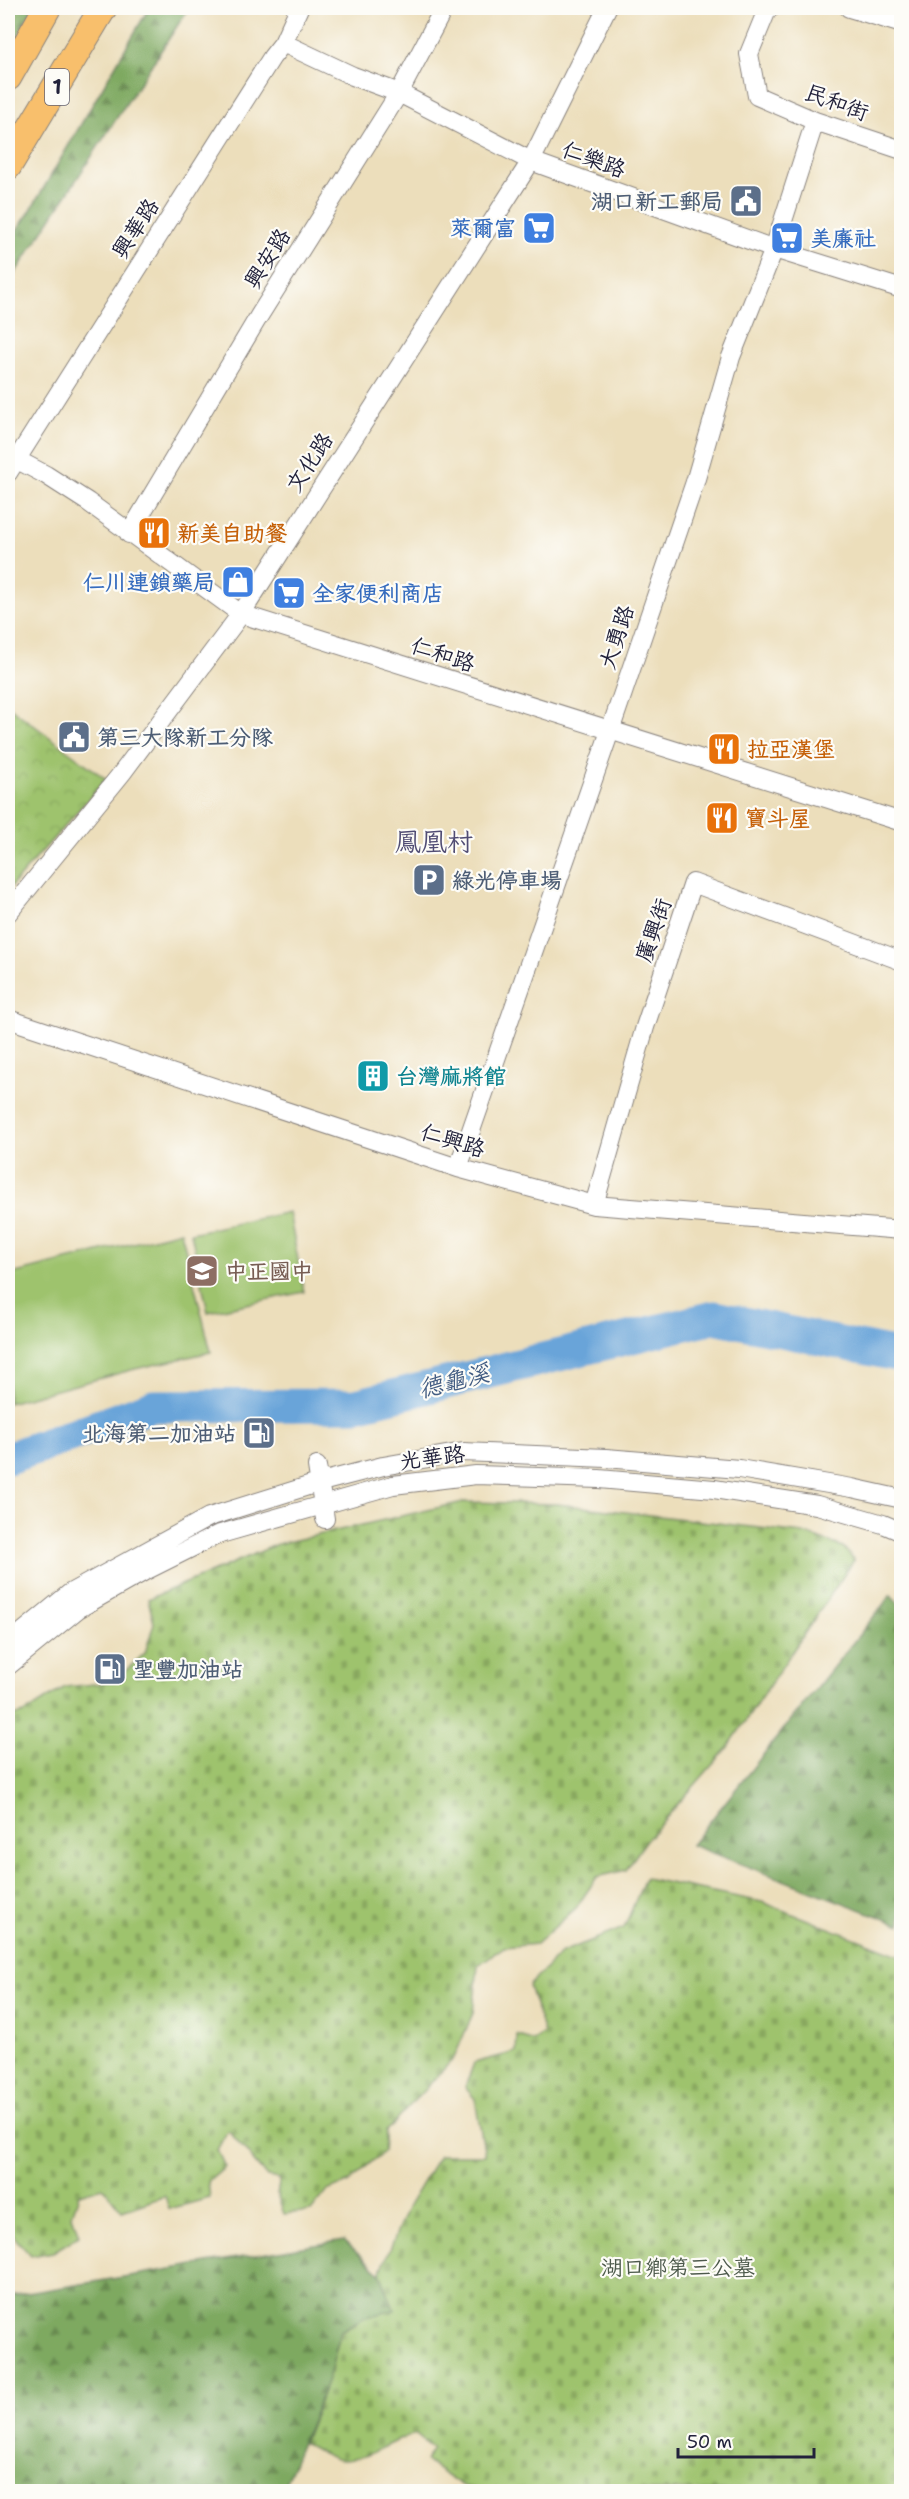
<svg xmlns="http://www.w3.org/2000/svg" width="909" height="2499" font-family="'Shantell Sans','LXGW WenKai TC',sans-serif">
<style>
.grass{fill:#9ec36d;stroke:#607254;stroke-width:1.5}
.forest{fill:url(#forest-firs);stroke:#50664e;stroke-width:1.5}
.cemetery{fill:url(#cemetery-stones);stroke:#607254;stroke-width:1.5}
.park{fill:url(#park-crowns);stroke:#607254;stroke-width:1.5}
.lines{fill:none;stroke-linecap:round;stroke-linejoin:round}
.river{stroke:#69a4d9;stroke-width:33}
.minor-casing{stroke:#87807b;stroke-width:20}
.highway-casing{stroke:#87807b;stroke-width:29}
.minor{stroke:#fff;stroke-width:18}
.highway{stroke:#f8bf6c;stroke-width:27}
.labels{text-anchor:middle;stroke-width:4.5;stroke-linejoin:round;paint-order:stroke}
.shield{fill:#fdfcf7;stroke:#646373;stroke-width:1.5}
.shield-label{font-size:21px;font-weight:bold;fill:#22223b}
.street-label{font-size:22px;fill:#22223b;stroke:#fdfcf7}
.service-label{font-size:22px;font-weight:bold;fill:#4e5e75;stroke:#fdfcf7;text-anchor:start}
.shop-label{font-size:22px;font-weight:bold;fill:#366cbe;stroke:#fdfcf7;text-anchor:end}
.food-label{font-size:22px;font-weight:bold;fill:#c56008;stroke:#fdfcf7;text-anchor:start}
.culture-label{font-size:22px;font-weight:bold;fill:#0d838f;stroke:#fdfcf7;text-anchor:start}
.education-label{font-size:22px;font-weight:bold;fill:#785e54;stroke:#fdfcf7;text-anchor:start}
.park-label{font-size:22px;fill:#4d5a4c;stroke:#fdfcf7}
.water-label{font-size:24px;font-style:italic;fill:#425c82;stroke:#fdfcf7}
.quarter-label{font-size:26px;fill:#514d74;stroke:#fdfcf7}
</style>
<defs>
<pattern id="forest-firs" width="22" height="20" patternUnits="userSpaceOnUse" patternTransform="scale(1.5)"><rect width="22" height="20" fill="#7ea960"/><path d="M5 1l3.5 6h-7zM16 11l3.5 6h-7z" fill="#678950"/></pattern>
<pattern id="cemetery-stones" width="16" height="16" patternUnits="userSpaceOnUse" patternTransform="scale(1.5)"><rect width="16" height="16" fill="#9ec36d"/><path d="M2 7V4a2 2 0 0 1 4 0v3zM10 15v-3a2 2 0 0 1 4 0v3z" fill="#88a75f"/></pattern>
<pattern id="park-crowns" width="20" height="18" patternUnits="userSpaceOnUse" patternTransform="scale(1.5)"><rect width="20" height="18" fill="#9ec36d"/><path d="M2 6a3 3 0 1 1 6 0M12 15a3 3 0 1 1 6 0" fill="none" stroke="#88a75f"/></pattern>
</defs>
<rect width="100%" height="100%" fill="#fdfcf7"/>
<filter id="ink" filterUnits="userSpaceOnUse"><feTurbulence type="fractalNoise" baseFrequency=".0167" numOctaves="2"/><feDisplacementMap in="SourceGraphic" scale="12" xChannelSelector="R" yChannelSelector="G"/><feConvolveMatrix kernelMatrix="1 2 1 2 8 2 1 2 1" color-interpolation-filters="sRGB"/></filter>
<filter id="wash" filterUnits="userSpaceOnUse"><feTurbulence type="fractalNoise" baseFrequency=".008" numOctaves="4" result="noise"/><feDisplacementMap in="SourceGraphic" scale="24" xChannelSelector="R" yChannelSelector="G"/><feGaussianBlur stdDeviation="1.35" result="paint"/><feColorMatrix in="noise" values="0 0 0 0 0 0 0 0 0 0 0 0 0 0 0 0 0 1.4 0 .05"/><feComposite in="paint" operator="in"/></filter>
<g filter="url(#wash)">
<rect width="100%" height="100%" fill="#ecdebb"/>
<path class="grass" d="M289,1212L304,1292L208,1312L191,1233Z
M181,1231L211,1352L135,1369L8,1403V1275Z"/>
<path class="forest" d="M8,8H33L8,54Z
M149,8H189L8,284V243L29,213Z
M891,1595L902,1607L901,1925L691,1845Z
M344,2240L380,2273L396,2310L363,2318L341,2331L329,2377L282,2491L8,2492V2336L10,2296Z"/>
<path class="cemetery" d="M463,1502L557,1504L803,1533L843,1547L854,1560L728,1747L645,1842L626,1870L597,1877L576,1908L536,1944L504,1947L478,1965L473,2013L454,2058L386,2131L384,2151L349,2182L327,2191L311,2211L284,2214L277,2194L280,2179L267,2177L228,2130L217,2150L225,2167L208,2182L210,2198L169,2209L165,2196L122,2211L103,2187L79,2194L72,2215L79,2236L53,2252L31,2256L8,2230V1717L25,1713L65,1687L113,1682L145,1653L154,1623L148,1599L278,1544Z
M645,1878L762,1902L901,1956V2491H480L463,2486L425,2461L433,2448L416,2434C391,2440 369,2460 342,2460C331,2460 314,2448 303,2443L329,2377L341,2331L363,2318L395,2310L380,2273L408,2206L439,2155H485L475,2099L465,2087L474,2063L516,2052L517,2035L534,2041L544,2033L529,1986L562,1952L624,1928Z"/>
<path class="park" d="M8,706L106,779L8,890Z"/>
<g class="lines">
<path class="river" d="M8,1458L153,1406L356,1405L714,1317L902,1356"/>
</g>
</g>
<g filter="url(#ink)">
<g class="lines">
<g class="minor-casing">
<path id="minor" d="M770,8L767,10L749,54L757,96L815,121L902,150
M849,8L902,24
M283,43L353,76L399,93L531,161L774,249L902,289
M8,455L46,475L88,502L241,614L902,822
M8,473L272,57L283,43L299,8
M129,534L259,316L399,93L444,8
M8,913L122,773L241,614L531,161L607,8
M8,1019L458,1168L594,1205L902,1230
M458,1168L610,731L695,482L731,357L774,249L815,121
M594,1205L645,1027L693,883L902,961
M317,1466L325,1519
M8,1644L70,1593L209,1517L321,1482L383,1466L463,1452L606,1458L739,1469L852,1488L902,1499
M8,1666L78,1609L145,1571L217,1535L393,1485L476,1475L599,1479L714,1489L817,1505L883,1524L902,1532"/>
</g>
<g class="highway-casing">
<path id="highway" d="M8,77L47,8
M8,166L103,8"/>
</g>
<use href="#minor" class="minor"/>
<use href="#highway" class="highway"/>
</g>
</g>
<defs>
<g id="civic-square" transform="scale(1.725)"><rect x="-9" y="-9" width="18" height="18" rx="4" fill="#5c6f8a" stroke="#fdfcf7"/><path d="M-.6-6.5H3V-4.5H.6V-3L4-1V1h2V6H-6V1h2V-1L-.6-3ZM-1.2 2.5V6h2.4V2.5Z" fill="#fff"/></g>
<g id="supermarket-square" transform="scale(1.725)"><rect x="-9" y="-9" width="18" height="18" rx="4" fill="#3f7fe0" stroke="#fdfcf7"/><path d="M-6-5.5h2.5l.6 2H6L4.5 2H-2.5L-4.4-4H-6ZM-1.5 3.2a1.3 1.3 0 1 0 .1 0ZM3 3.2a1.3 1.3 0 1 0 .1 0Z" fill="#fff"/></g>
<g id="restaurant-square" transform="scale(1.725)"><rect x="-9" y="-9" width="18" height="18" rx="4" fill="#e8710a" stroke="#fdfcf7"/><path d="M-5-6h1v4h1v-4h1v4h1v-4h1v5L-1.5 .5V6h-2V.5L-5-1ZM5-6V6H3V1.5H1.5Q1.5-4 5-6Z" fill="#fff"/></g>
<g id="shop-square" transform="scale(1.725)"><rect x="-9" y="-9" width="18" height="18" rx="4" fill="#3f7fe0" stroke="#fdfcf7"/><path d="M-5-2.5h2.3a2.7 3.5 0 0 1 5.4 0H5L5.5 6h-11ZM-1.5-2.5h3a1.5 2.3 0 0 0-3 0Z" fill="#fff"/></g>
<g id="parking-square" transform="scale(1.725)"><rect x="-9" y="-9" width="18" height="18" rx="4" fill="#5c6f8a" stroke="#fdfcf7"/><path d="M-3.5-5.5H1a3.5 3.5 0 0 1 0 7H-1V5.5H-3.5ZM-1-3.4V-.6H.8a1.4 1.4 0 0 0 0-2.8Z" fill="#fff"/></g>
<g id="building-square" transform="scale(1.725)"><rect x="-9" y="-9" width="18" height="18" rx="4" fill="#0f9aa8" stroke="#fdfcf7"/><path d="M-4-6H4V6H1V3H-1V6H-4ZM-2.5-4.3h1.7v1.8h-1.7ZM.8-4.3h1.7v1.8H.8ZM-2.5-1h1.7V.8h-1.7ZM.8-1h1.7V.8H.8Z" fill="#fff"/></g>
<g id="school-square" transform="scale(1.725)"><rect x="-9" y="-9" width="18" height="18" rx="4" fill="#8d6e63" stroke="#fdfcf7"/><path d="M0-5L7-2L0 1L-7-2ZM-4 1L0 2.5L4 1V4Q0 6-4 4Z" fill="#fff"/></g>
<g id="fuel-square" transform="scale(1.725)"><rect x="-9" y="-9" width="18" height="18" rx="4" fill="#5c6f8a" stroke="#fdfcf7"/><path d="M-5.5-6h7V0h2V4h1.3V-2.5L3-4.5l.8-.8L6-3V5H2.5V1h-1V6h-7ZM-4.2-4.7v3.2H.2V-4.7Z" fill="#fff"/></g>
</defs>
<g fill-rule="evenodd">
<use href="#civic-square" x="746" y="201"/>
<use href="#supermarket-square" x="539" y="228"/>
<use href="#supermarket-square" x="787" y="238"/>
<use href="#restaurant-square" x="154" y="533"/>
<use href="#shop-square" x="238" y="582"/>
<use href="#supermarket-square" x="289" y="593"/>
<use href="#civic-square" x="74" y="737"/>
<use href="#restaurant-square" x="724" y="749"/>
<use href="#restaurant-square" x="722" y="818"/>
<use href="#parking-square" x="429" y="880"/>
<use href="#building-square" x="373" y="1076"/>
<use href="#school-square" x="202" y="1271"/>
<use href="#fuel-square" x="259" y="1433"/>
<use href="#fuel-square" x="110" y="1669"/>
</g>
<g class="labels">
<rect class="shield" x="45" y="69" width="24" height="36" rx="4.5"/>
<g class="shield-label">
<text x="57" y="94">1</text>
</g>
<g class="street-label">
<text transform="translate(837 102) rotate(20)" y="8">民和街</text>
<text transform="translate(594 159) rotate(20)" y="8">仁樂路</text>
<text transform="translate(135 228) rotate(-57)" y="8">興華路</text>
<text transform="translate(267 258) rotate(-58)" y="8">興安路</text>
<text transform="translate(309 462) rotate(-57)" y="8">文化路</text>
<text transform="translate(616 637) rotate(-72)" y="8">大勇路</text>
<text transform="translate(443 654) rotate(18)" y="8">仁和路</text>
<text transform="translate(653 930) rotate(-71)" y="8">廣興街</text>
<text transform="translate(453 1140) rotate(17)" y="8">仁興路</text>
<text transform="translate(432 1457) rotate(-7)" y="8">光華路</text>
</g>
<g class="service-label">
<text x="723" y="209" text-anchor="end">湖口新工郵局</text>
<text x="97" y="745">第三大隊新工分隊</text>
<text x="452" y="888">綠光停車場</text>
<text x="236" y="1441" text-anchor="end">北海第二加油站</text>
<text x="133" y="1677">聖豐加油站</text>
</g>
<g class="shop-label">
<text x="516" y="236">萊爾富</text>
<text x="810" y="246" text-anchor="start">美廉社</text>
<text x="215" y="590">仁川連鎖藥局</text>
<text x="312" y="601" text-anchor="start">全家便利商店</text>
</g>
<g class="food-label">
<text x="177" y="541">新美自助餐</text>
<text x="747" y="757">拉亞漢堡</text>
<text x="745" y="826">寶斗屋</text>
</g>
<g class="culture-label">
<text x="396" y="1084">台灣麻將館</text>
</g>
<g class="education-label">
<text x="225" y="1279">中正國中</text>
</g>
<g class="park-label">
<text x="678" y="2275">湖口鄉第三公墓</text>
</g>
<g class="water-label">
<text transform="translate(454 1381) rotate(-14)" y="8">德龜溪</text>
</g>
<g class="quarter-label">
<text x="434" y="851">鳳凰村</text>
</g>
</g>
<rect width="909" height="2499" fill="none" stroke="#fdfcf7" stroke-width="30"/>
<path d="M678 2448v9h136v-9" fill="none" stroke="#22223b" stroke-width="3"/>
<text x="687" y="2448" font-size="18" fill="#22223b" stroke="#fdfcf7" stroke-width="4.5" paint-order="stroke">50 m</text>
</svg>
